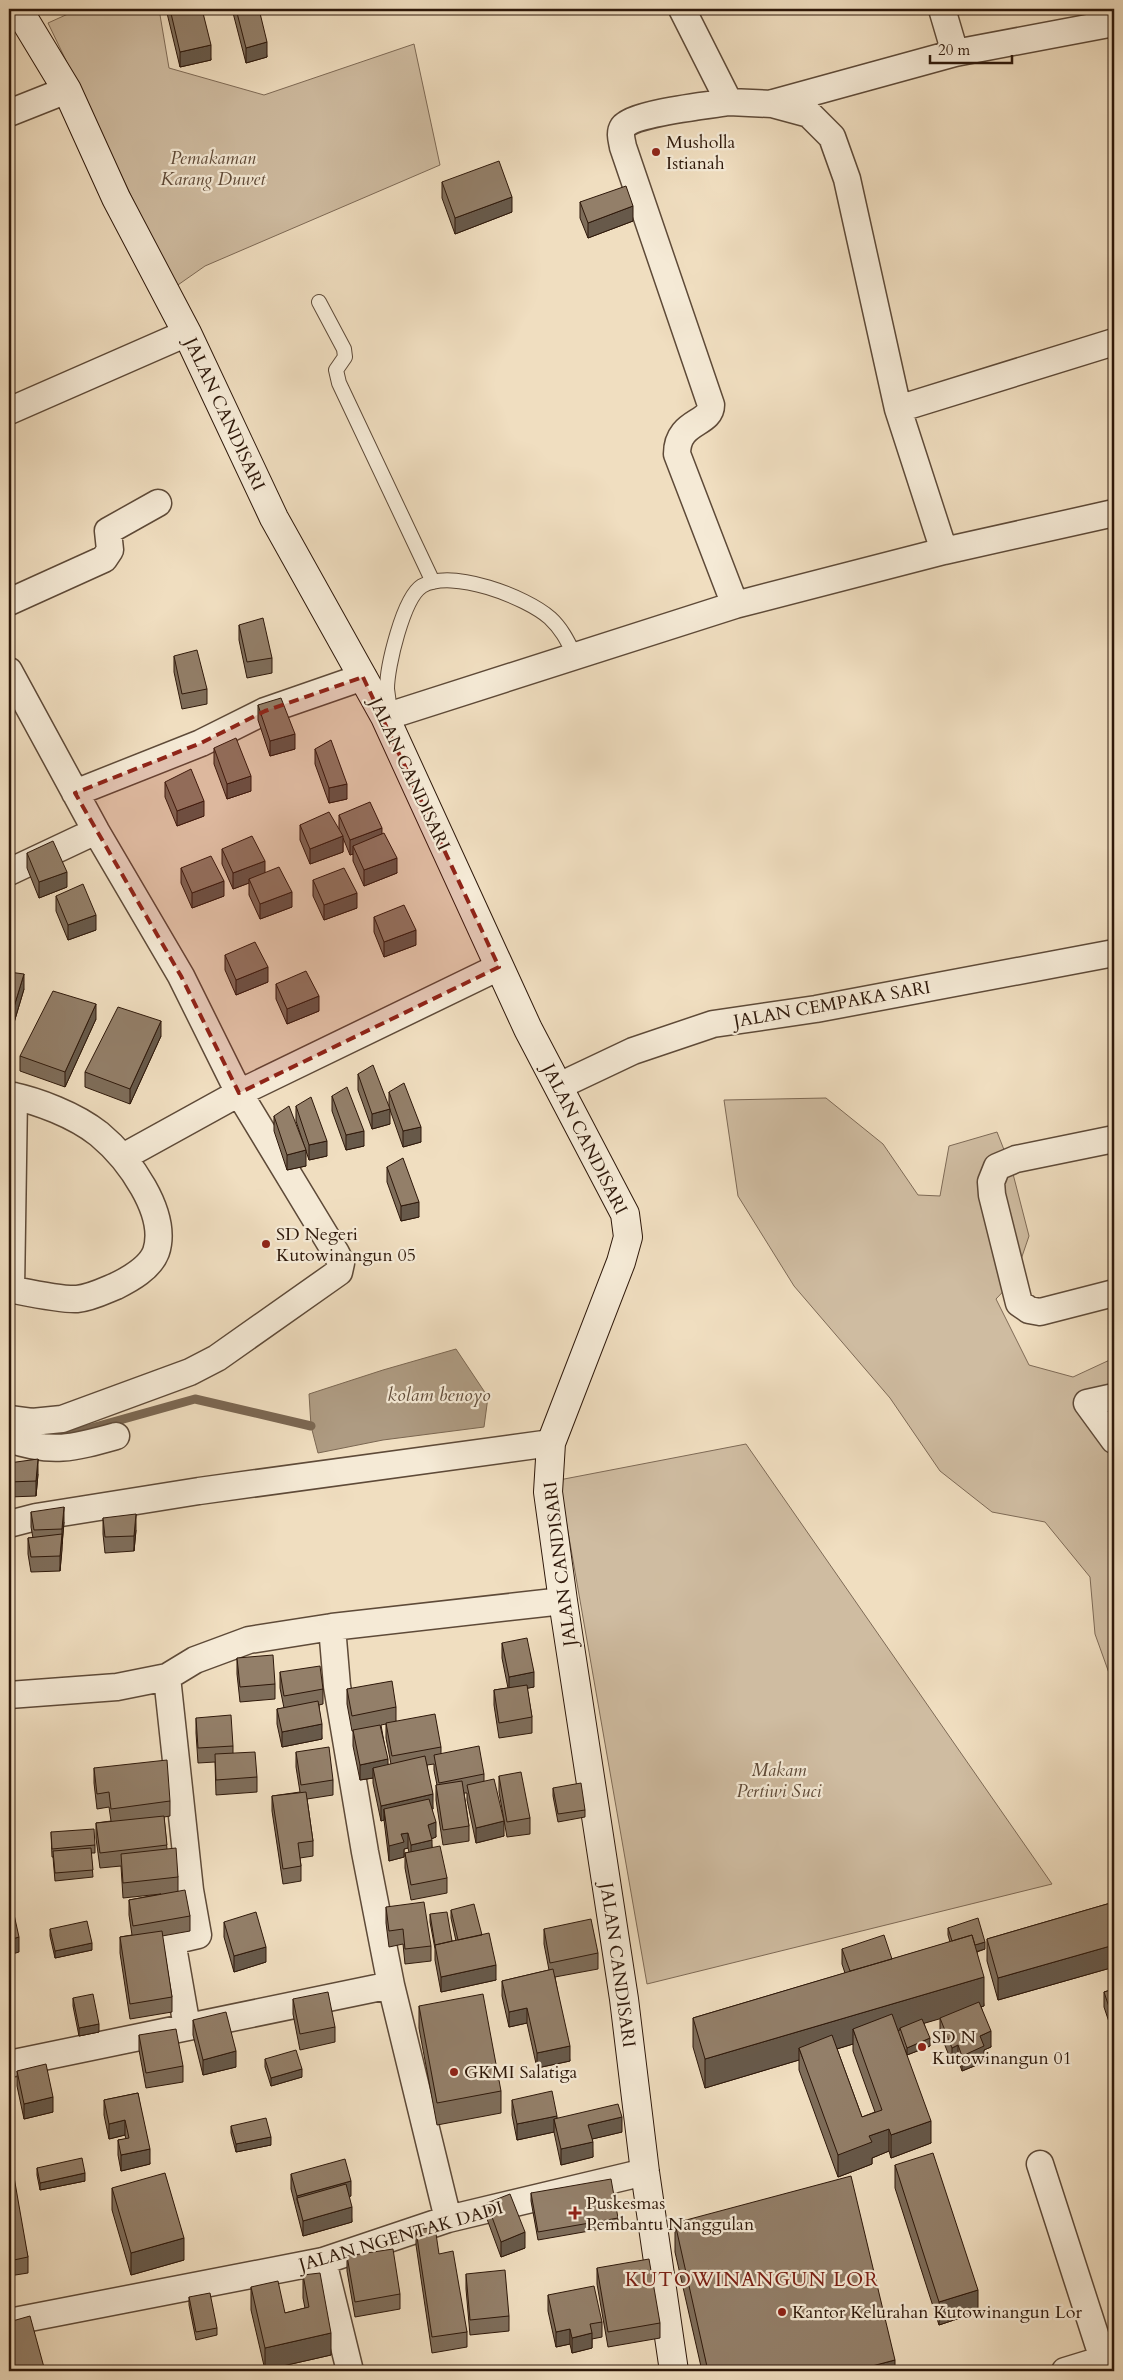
<svg xmlns="http://www.w3.org/2000/svg" width="1123" height="2380" font-family="Cardo,serif">
<style>
.green{fill:#cfbca1;stroke:#7e6a56}
.water{fill:#ae9b82;stroke:#7b6752}
.lines{fill:none;stroke-linecap:round;stroke-linejoin:round}
.stream{stroke:#7b6752;stroke-width:9}
.lane-casing{stroke:#5e4a38;stroke-width:16}
.street-casing{stroke:#5e4a38;stroke-width:29}
.secondary-casing{stroke:#2e180a;stroke-width:30}
.lane{stroke:#f5ead6;stroke-width:14}
.street{stroke:#f5ead6;stroke-width:26}
.secondary{stroke:#f5ead6;stroke-width:28}
.wall{fill:#7e6d5a;stroke:#2e180a;fill-rule:evenodd}
.shaded-wall{fill:#67594a;stroke:#2e180a}
.building{fill:#937f69;stroke:#2e180a}
.marked{fill:#8f2418;fill-opacity:0.2;stroke:#8f2418;stroke-width:4;stroke-dasharray:10 6;stroke-linejoin:round}
.poi-dot{fill:#8f2418;stroke:#f5ead6;stroke-width:2}
.labels{text-anchor:middle;stroke-width:4.5;stroke-linejoin:round;paint-order:stroke}
.poi-label{font-size:18px;fill:#2e180a;stroke:#f5ead6;text-anchor:start}
.park-label{font-size:18px;font-style:italic;fill:#5e4937;stroke:#f5ead6}
.street-label{font-size:18px;fill:#2e180a;stroke:#f5ead6}
.water-label{font-size:19px;font-style:italic;fill:#614c3a;stroke:#f5ead6}
.quarter-label{font-size:20px;letter-spacing:1px;fill:#7a1f14;stroke:#f5ead6}
</style>
<rect width="100%" height="100%" fill="#f0dec0"/>
<filter id="stains"><feTurbulence type="fractalNoise" baseFrequency=".004" numOctaves="4"/><feColorMatrix values="0 0 0 0 .2 0 0 0 0 .09 0 0 0 0 .02 0 0 0 .5 -.17"/></filter>
<radialGradient id="worn" r=".72"><stop offset=".6" stop-color="#630" stop-opacity="0"/><stop offset="1" stop-color="#630" stop-opacity=".3"/></radialGradient>
<path class="green" d="M79,9H159L169,68L264,95L414,44L440,165L205,266L175,287L48,23Z
M826,1098L883,1144L918,1195L940,1196L949,1146L997,1132L1012,1170L1029,1236L1014,1280L996,1299L1029,1365L1073,1377L1114,1358V1687L1095,1634L1090,1577L1045,1522L992,1512L940,1471L890,1398L794,1286L738,1196L724,1100Z
M746,1444L1052,1884L647,1984L559,1480Z"/>
<path class="water" d="M456,1349L488,1397L484,1427L383,1440L318,1453L311,1426L309,1394L383,1370Z"/>
<g class="lines">
<path class="stream" d="M44,1432L70,1434L195,1399L311,1426"/>
<g class="lane-casing">
<path id="lane" d="M319,302L344,349L345,357L336,370L339,383L433,582
M390,712C389,704 388,696 387,689C387,667 403,598 422,586C452,568 526,597 550,618C562,629 568,642 575,656"/>
</g>
<g class="street-casing">
<path id="street" d="M682,9L729,102L772,104L809,114L832,137L847,179L898,409L944,551
M942,9L955,53
M729,102C710,105 633,113 623,127C619,133 622,141 623,147L711,405C711,425 677,420 677,454L735,605
M773,103L955,53L1114,23
M9,113L67,90
M898,409L1114,342
M9,411L187,333
M9,602L104,559L110,550L108,531L158,503
M9,671L96,831L181,976L239,1093L123,1157
M385,717L735,605L944,551L1114,513
M75,793L201,743L265,711L363,677
M9,872L96,831
M559,1086L633,1051L713,1024L816,1009L1114,953
M9,1095C38,1101 75,1115 99,1134C128,1158 169,1213 156,1252C150,1268 130,1279 116,1286C104,1291 90,1298 77,1299C61,1300 25,1292 9,1289
M1114,1139L1016,1159L997,1167L991,1182L992,1195L1019,1303L1029,1310L1040,1312L1114,1293
M11,1290L14,1096
M1114,1397L1087,1403L1114,1440
M9,1419L32,1422L62,1419L190,1372L217,1358L339,1272L341,1263L336,1253L239,1093L499,967
M9,1439C52,1454 73,1448 116,1436
M9,1524L36,1517L199,1491L551,1443
M332,1627L337,1686L365,1852L391,1985L448,2219
M167,1677L190,1890L198,1935L172,1941L187,2027
M9,1695L117,1687L167,1677L195,1660L249,1640L332,1627L563,1601
M9,2064L391,1985
M1040,2164L1103,2359
M323,2261L350,2371
M9,2322L323,2261L448,2219L645,2172
M1065,2371L1114,2356"/>
</g>
<g class="secondary-casing">
<path id="secondary" d="M18,9L67,90L116,198L187,333L274,518L385,717L528,1029L625,1214L628,1237L621,1262L551,1443L548,1492L563,1601L624,1999L645,2172L674,2371"/>
</g>
<use href="#lane" class="lane"/>
<use href="#street" class="street"/>
<use href="#secondary" class="secondary"/>
</g>
<path class="wall" d="M166,9H202L211,60L180,67Z
M232,9H259L267,57L246,63Z
M442,182L512,212L455,234L442,198Z
M580,202L633,221L588,238L580,218Z
M239,625L272,658V673L247,678L239,640Z
M174,656L207,689V704L182,709L174,672Z
M258,705L295,749L270,756L258,720Z
M214,748L251,791L227,799L214,764Z
M315,749L347,799L329,803L315,764Z
M165,782L204,816L177,826L165,797Z
M339,815L382,834L397,873L364,886L353,861V854L350,855L343,838V852L310,864L300,840V825L339,830Z
M222,849L265,873L292,907L260,919L249,895V883L233,889L222,864Z
M27,853L67,887L39,898L27,868Z
M181,868L224,896L192,908L181,883Z
M313,880L357,908L324,920L313,896Z
M56,896L96,930L68,940L56,911Z
M374,917L416,945L384,957L374,932Z
M225,955L268,982L236,995L225,970Z
M9,972L24,989L13,1026L9,1024Z
M276,984L319,1011L287,1024L276,999Z
M96,1019L65,1087L20,1071V1056Z
M161,1036L130,1104L85,1087V1072Z
M358,1074L390,1124L372,1129L358,1090Z
M389,1092L421,1142L403,1147L389,1107Z
M332,1096L364,1146L346,1150L332,1111Z
M296,1106L327,1156L309,1160L296,1121Z
M274,1116L306,1166L287,1170L274,1131Z
M387,1167L419,1217L401,1221L387,1182Z
M9,1463L38,1474L36,1496L9,1497Z
M31,1512L64,1522L60,1571L31,1572L28,1554V1538H33L31,1527Z
M103,1518L136,1530L134,1551L105,1553L103,1534Z
M502,1643L534,1687L527,1688L532,1717V1733L499,1738L494,1705V1690L508,1688L502,1658Z
M237,1658L275,1684V1699L240,1702L237,1674Z
M280,1672L323,1689V1704L319,1705L322,1739L282,1747L277,1724V1709L284,1708L280,1688Z
M347,1689L396,1707V1721L441,1747V1754L484,1774V1781L504,1836L476,1843L467,1800V1793H464L469,1826V1841L443,1845L436,1800V1785H437L434,1770V1764L427,1765L433,1809H432L436,1837L431,1839L432,1847L447,1878V1893L411,1900L405,1868V1853L409,1852L408,1848L404,1849V1857L389,1861L384,1820L381,1821L373,1783V1778L360,1780L353,1746V1731H352L347,1704ZM386,1724V1738L391,1764L388,1765L381,1725Z
M196,1718L233,1746V1753L257,1777V1792L216,1795L215,1762L198,1763L196,1733Z
M296,1752L333,1780V1795L307,1799L313,1841V1856L300,1858L301,1866V1881L283,1884L272,1811V1796L300,1792L296,1767Z
M94,1768L170,1801V1816L164,1817L167,1849L178,1877V1891L190,1916V1931L162,1936L172,1997V2012L130,2019L120,1953V1937L132,1935L129,1915V1900L161,1894L123,1898L121,1866L100,1868L96,1838V1823L111,1821L109,1807L97,1809L94,1783Z
M499,1776L530,1818V1834L507,1837L499,1792Z
M553,1788L585,1810V1817L558,1822L553,1796Z
M51,1832L95,1845V1853H91L93,1877L55,1881L53,1857H52Z
M1114,1902V1967L998,2000L987,1961V1939Z
M386,1907L431,1946V1961L405,1964L403,1944L389,1947L386,1923Z
M451,1910L482,1935L496,1980L441,1992L435,1960V1949L430,1922V1914L452,1941H456L451,1918Z
M224,1922L266,1962L234,1972L224,1937Z
M948,1928L985,1949L977,1952L984,2006H981L991,2047L984,2050V2062L962,2071L958,2060L952,2063L940,2033V2018L924,2023L930,2046L907,2055L900,2037L931,2143L891,2158L889,2151L872,2158V2164L838,2177L799,2070V2060L705,2088L693,2047V2018L845,1973L842,1964V1949L892,1959L950,1942L948,1935ZM853,2044V2051L875,2112L862,2117L837,2049Z
M50,1929L92,1950L55,1958L50,1936Z
M544,1929L598,1953V1969L555,1977L570,2061L537,2068L527,2023L509,2027L502,1996V1981L549,1970L544,1944Z
M1114,1989V2037L1104,2007V1992Z
M73,1998L99,2032L79,2036L73,2006Z
M293,1999L335,2027V2042L300,2050L293,2014Z
M419,2006L501,2091V2113L437,2125L419,2028Z
M193,2020L236,2067L203,2075L193,2035Z
M139,2035L183,2066V2082L146,2088L139,2050Z
M265,2059L302,2077L271,2086L265,2067Z
M17,2071L53,2112L24,2119L17,2086Z
M138,2093L150,2164L121,2171L118,2155V2140L126,2139L125,2135L109,2139L104,2115V2100Z
M512,2100L557,2118L622,2132L592,2139L593,2157L561,2165L554,2132L517,2140L512,2115Z
M231,2126L271,2145L236,2152L231,2133Z
M895,2165L978,2312L939,2325L895,2188Z
M37,2168L85,2181L40,2190L37,2175Z
M291,2174L351,2196H349L352,2222L303,2236L291,2189Z
M9,2177L28,2257V2273L9,2276Z
M112,2188L184,2260L131,2275L112,2210Z
M531,2193L618,2218V2226L538,2240L531,2201Z
M487,2203L525,2248L501,2257L487,2219Z
M675,2223L895,2371H702L675,2252Z
M416,2230L439,2254L467,2332V2347L432,2353L416,2245Z
M347,2256L400,2294V2309L355,2317L347,2271Z
M597,2268L660,2323V2338L608,2347L597,2284Z
M466,2274L509,2316V2331L470,2335L466,2289Z
M303,2275L331,2355L265,2370L251,2310V2287L285,2313L305,2308L303,2298Z
M548,2295L602,2322V2337L592,2339V2348L572,2353L570,2344L556,2347L548,2311Z
M189,2297L217,2328V2335L196,2340L189,2305Z
M9,2322L45,2371H9Z"/>
<path class="shaded-wall" d="M267,42V57L246,63V48Z
M211,45V60L180,67V52Z
M512,197V212L455,234V218Z
M633,206V221L588,238V223Z
M14,323V338L9,341V326Z
M295,734V749L270,756V741Z
M251,776V791L227,799V784Z
M347,784V799L329,803V788Z
M204,801V816L177,826V811Z
M382,828V843L353,846V854L350,855V840Z
M343,836V852L310,864V849Z
M397,858V873L364,886V870Z
M265,861V877L249,879V883L233,889V873Z
M67,872V887L39,898V882Z
M224,881V896L192,908V893Z
M292,892V907L260,919V904Z
M357,893V908L324,920V905Z
M96,915V930L68,940V925Z
M416,930V945L384,957V942Z
M268,967V982L236,995V980Z
M24,974V989L13,1026V1010Z
M319,996V1011L287,1024V1009Z
M96,1004V1019L65,1087V1072Z
M161,1021V1036L130,1104V1089Z
M390,1109V1124L372,1129V1114Z
M421,1127V1142L403,1147V1131Z
M364,1131V1146L346,1150V1135Z
M327,1141V1156L309,1160V1145Z
M306,1150V1166L287,1170V1155Z
M419,1202V1217L401,1221V1206Z
M38,1459V1474L36,1496V1481Z
M64,1507V1522L62,1544V1529Z
M136,1514V1530L134,1551V1536Z
M62,1534V1550L60,1571V1556Z
M534,1672V1687L509,1692V1677Z
M322,1724V1739L282,1747V1732Z
M388,1759V1774L373,1768V1778L360,1780V1765Z
M433,1794V1809L385,1820L384,1809V1820L381,1821V1806Z
M504,1821V1836L476,1843V1828Z
M436,1822V1837L428,1840V1825Z
M408,1833V1848L404,1849V1857L389,1861V1846L401,1834Z
M432,1840V1855L411,1860V1845Z
M19,1937V1952L9,1955V1940Z
M985,1942V1949L955,1958V1951Z
M92,1943V1950L55,1958V1951Z
M1114,1945V1967L998,2000V1978Z
M266,1947V1962L234,1972V1956Z
M496,1965V1980L441,1992V1977Z
M984,1977V2006L901,2030L900,2028V2030L858,2043L853,2029V2044L803,2059L799,2048V2060L705,2088V2059Z
M527,2008V2023L509,2027V2012Z
M99,2024V2032L79,2036V2028Z
M991,2031V2047L984,2050V2062L962,2071V2056L980,2036Z
M930,2038V2046L907,2055V2048Z
M958,2045V2060L952,2063V2048Z
M570,2046V2061L537,2068V2053Z
M236,2051V2067L203,2075V2060Z
M302,2069V2077L271,2086V2078Z
M53,2097V2112L24,2119V2104Z
M557,2116V2131L554,2119V2132L517,2140V2124Z
M622,2117V2132L588,2140V2125Z
M125,2120V2135L109,2139V2124Z
M931,2121V2143L891,2158V2135Z
M889,2129V2151L872,2158V2164L838,2177V2155L869,2136Z
M271,2137V2145L236,2152V2144Z
M593,2142V2157L561,2165V2149Z
M150,2149V2164L121,2171V2155Z
M85,2173V2181L40,2190V2183Z
M351,2181V2196L300,2210L297,2200V2196Z
M352,2207V2222L303,2236V2221Z
M525,2232V2248L501,2257V2242Z
M184,2238V2260L131,2275V2253Z
M978,2290V2312L939,2325V2302Z
M570,2329V2344L556,2347V2332Z
M331,2333V2355L265,2370V2348Z
M592,2333V2348L572,2353V2338Z
M895,2360V2371H853Z"/>
<path class="building" d="M170,9H202L211,45L180,52Z
M236,9H259L267,42L246,48Z
M499,161L512,197L455,218L442,182Z
M626,186L633,206L588,223L580,202Z
M9,312L14,323L9,326Z
M263,618L272,658L247,662L239,625Z
M197,650L207,689L182,694L174,656Z
M281,698L295,734L270,741L258,705Z
M236,738L251,776L227,784L214,748Z
M331,740L347,784L329,788L315,749Z
M191,769L204,801L177,811L165,782Z
M370,802L382,828L350,840L339,815Z
M329,812L343,836L310,849L300,825Z
M384,833L397,858L364,870L353,846Z
M252,836L265,861L233,873L222,849Z
M53,841L67,872L39,882L27,853Z
M211,856L224,881L192,893L181,868Z
M279,867L292,892L260,904L249,879Z
M344,868L357,893L324,905L313,880Z
M83,884L96,915L68,925L56,896Z
M404,905L416,930L384,942L374,917Z
M255,942L268,967L236,980L225,955Z
M306,971L319,996L287,1009L276,984Z
M9,972L24,974L13,1010L9,1009Z
M53,991L96,1004L65,1072L20,1056Z
M118,1007L161,1021L130,1089L85,1072Z
M373,1065L390,1109L372,1114L358,1074Z
M404,1083L421,1127L403,1131L389,1092Z
M347,1087L364,1131L346,1135L332,1096Z
M311,1097L327,1141L309,1145L296,1106Z
M289,1106L306,1150L287,1155L274,1116Z
M403,1158L419,1202L401,1206L387,1167Z
M38,1459L36,1481L9,1482V1463Z
M64,1507L62,1529L34,1530L31,1512Z
M136,1514L134,1536L105,1537L103,1518Z
M62,1534L60,1556L31,1557L28,1538Z
M527,1638L534,1672L509,1677L502,1643Z
M273,1655L275,1684L240,1687L237,1658Z
M320,1666L323,1689L284,1696L280,1672Z
M392,1681L396,1707L352,1716L347,1689Z
M527,1685L532,1717L499,1723L494,1690Z
M318,1701L322,1724L282,1732L277,1709Z
M435,1714L441,1747L392,1756L386,1723Z
M231,1715L233,1746L198,1748L196,1718Z
M380,1725L388,1759L360,1765L353,1730Z
M479,1746L484,1774L439,1783L434,1755Z
M329,1747L333,1780L301,1785L296,1752Z
M255,1752L257,1777L216,1780L215,1754Z
M425,1756L433,1794L381,1806L373,1768Z
M167,1760L170,1801L111,1809L109,1792L97,1794L94,1768Z
M521,1772L530,1818L507,1822L499,1776Z
M494,1779L504,1821L476,1828L467,1785Z
M462,1781L469,1826L443,1830L436,1785Z
M581,1783L585,1810L558,1814L553,1788Z
M306,1792L313,1841L298,1843L301,1866L283,1869L272,1796Z
M429,1799L436,1822L428,1825L432,1840L411,1845L408,1833L401,1834L404,1842L389,1846L384,1809Z
M164,1816L167,1845L100,1853L96,1823Z
M94,1829L95,1845L52,1849L51,1832Z
M440,1846L447,1878L411,1885L405,1853Z
M91,1848L93,1870L55,1873L53,1851Z
M176,1848L178,1877L123,1883L121,1854Z
M185,1890L190,1916L133,1926L129,1900Z
M9,1892L19,1937L9,1940Z
M424,1902L431,1946L405,1949L403,1929L389,1931L386,1907Z
M1114,1902V1945L998,1978L987,1939Z
M474,1904L482,1935L458,1940L451,1910Z
M256,1912L266,1947L234,1956L224,1922Z
M447,1912L452,1941L435,1945L430,1914Z
M978,1918L985,1942L975,1945L972,1935L952,1941L948,1928Z
M591,1919L598,1953L550,1963L544,1929Z
M87,1921L92,1943L55,1951L50,1929Z
M162,1931L172,1997L130,2004L120,1937Z
M489,1933L496,1965L441,1977L435,1945Z
M884,1935L892,1959L850,1971L842,1949Z
M972,1935L984,1977L705,2059L693,2018Z
M553,1969L570,2046L537,2053L527,2008L509,2012L502,1981Z
M1114,1989V2022L1104,1992Z
M328,1992L335,2027L300,2034L293,1999Z
M93,1994L99,2024L79,2028L73,1998Z
M483,1994L501,2091L437,2103L419,2006Z
M979,2002L991,2031L980,2036L984,2046L962,2056L958,2045L952,2048L940,2018Z
M226,2012L236,2051L203,2060L193,2020Z
M892,2014L931,2121L891,2135L889,2129L869,2136L872,2142L838,2155L799,2048L832,2035L862,2117L882,2110L853,2029Z
M922,2019L930,2038L907,2048L900,2028Z
M176,2029L183,2066L146,2073L139,2035Z
M296,2050L302,2069L271,2078L265,2059Z
M46,2064L53,2097L24,2104L17,2071Z
M552,2091L557,2116L517,2124L512,2100Z
M138,2093L150,2149L121,2155L118,2140L129,2138L125,2120L109,2124L104,2100Z
M618,2104L622,2117L588,2125L593,2142L561,2149L554,2119Z
M266,2118L271,2137L236,2144L231,2126Z
M933,2153L978,2290L939,2302L895,2165Z
M82,2158L85,2173L40,2183L37,2168Z
M345,2159L351,2181L297,2196L291,2174Z
M165,2173L184,2238L131,2253L112,2188Z
M851,2176L895,2360L853,2371H708L675,2223Z
M9,2177H14L28,2257L9,2261Z
M611,2179L618,2218L538,2232L531,2193Z
M346,2184L352,2207L303,2221L297,2198Z
M510,2194L525,2232L501,2242L487,2203Z
M435,2227L439,2254L453,2251L467,2332L432,2337L416,2230Z
M393,2249L400,2294L355,2302L347,2256Z
M649,2259L660,2323L608,2332L597,2268Z
M505,2270L509,2316L470,2320L466,2274Z
M320,2273L331,2333L265,2348L251,2287L278,2281L285,2313L309,2307L303,2275Z
M594,2286L602,2322L590,2324L592,2333L572,2338L570,2329L556,2332L548,2295Z
M210,2293L217,2328L196,2332L189,2297Z
M30,2316L45,2371H12L9,2358V2322Z"/>
<path class="marked" d="M363,677L499,967L239,1093L181,976L75,793L201,743L265,711Z"/>
<g class="poi-dot">
<circle cx="656" cy="152" r="5"/>
<circle cx="266" cy="1244" r="5"/>
<circle cx="922" cy="2047" r="5"/>
<circle cx="454" cy="2072" r="5"/>
<path d="M572.5 2205.5h5v5h5v5h-5v5h-5v-5h-5v-5h5z"/>
<circle cx="782" cy="2312" r="5"/>
</g>
<g class="labels">
<g class="poi-label">
<text x="666" y="148">Musholla<tspan x="666" dy="21">Istianah</tspan></text>
<text x="276" y="1240">SD Negeri<tspan x="276" dy="21">Kutowinangun 05</tspan></text>
<text x="932" y="2043">SD N<tspan x="932" dy="21">Kutowinangun 01</tspan></text>
<text x="464" y="2078">GKMI Salatiga</text>
<text x="586" y="2209">Puskesmas<tspan x="586" dy="21">Pembantu Nanggulan</tspan></text>
<text x="792" y="2318">Kantor Kelurahan Kutowinangun Lor</text>
</g>
<g class="park-label">
<text x="213" y="164">Pemakaman<tspan x="213" dy="21">Karang Duwet</tspan></text>
<text x="779" y="1776">Makam<tspan x="779" dy="21">Pertiwi Suci</tspan></text>
</g>
<g class="street-label">
<text transform="translate(225 414) rotate(65)" y="6">JALAN CANDISARI</text>
<text transform="translate(410 774) rotate(65)" y="6">JALAN CANDISARI</text>
<text transform="translate(832 1004) rotate(-10)" y="6">JALAN CEMPAKA SARI</text>
<text transform="translate(585 1139) rotate(63)" y="6">JALAN CANDISARI</text>
<text transform="translate(560 1564) rotate(-97)" y="6">JALAN CANDISARI</text>
<text transform="translate(618 1965) rotate(82)" y="6">JALAN CANDISARI</text>
<text transform="translate(401 2236) rotate(-16)" y="6">JALAN NGENTAK DADI</text>
</g>
<g class="water-label">
<text x="439" y="1401">kolam benoyo</text>
</g>
<g class="quarter-label">
<text x="752" y="2286">KUTOWINANGUN LOR</text>
</g>
</g>
<rect width="1123" height="2380" fill="none" stroke="#f0dec0" stroke-width="30"/>
<rect x="10" y="10" width="1103" height="2360" fill="none" stroke="#2e180a" stroke-width="2.5"/>
<rect x="15" y="15" width="1093" height="2350" fill="none" stroke="#2e180a"/>
<path d="M930 55v8h82v-8" fill="none" stroke="#2e180a" stroke-width="2.5"/>
<text x="938" y="55" font-size="15" fill="#2e180a" stroke="#f5ead6" stroke-width="4" paint-order="stroke">20 m</text>
<rect width="100%" height="100%" filter="url(#stains)"/>
<rect width="100%" height="100%" fill="url(#worn)"/>
</svg>
